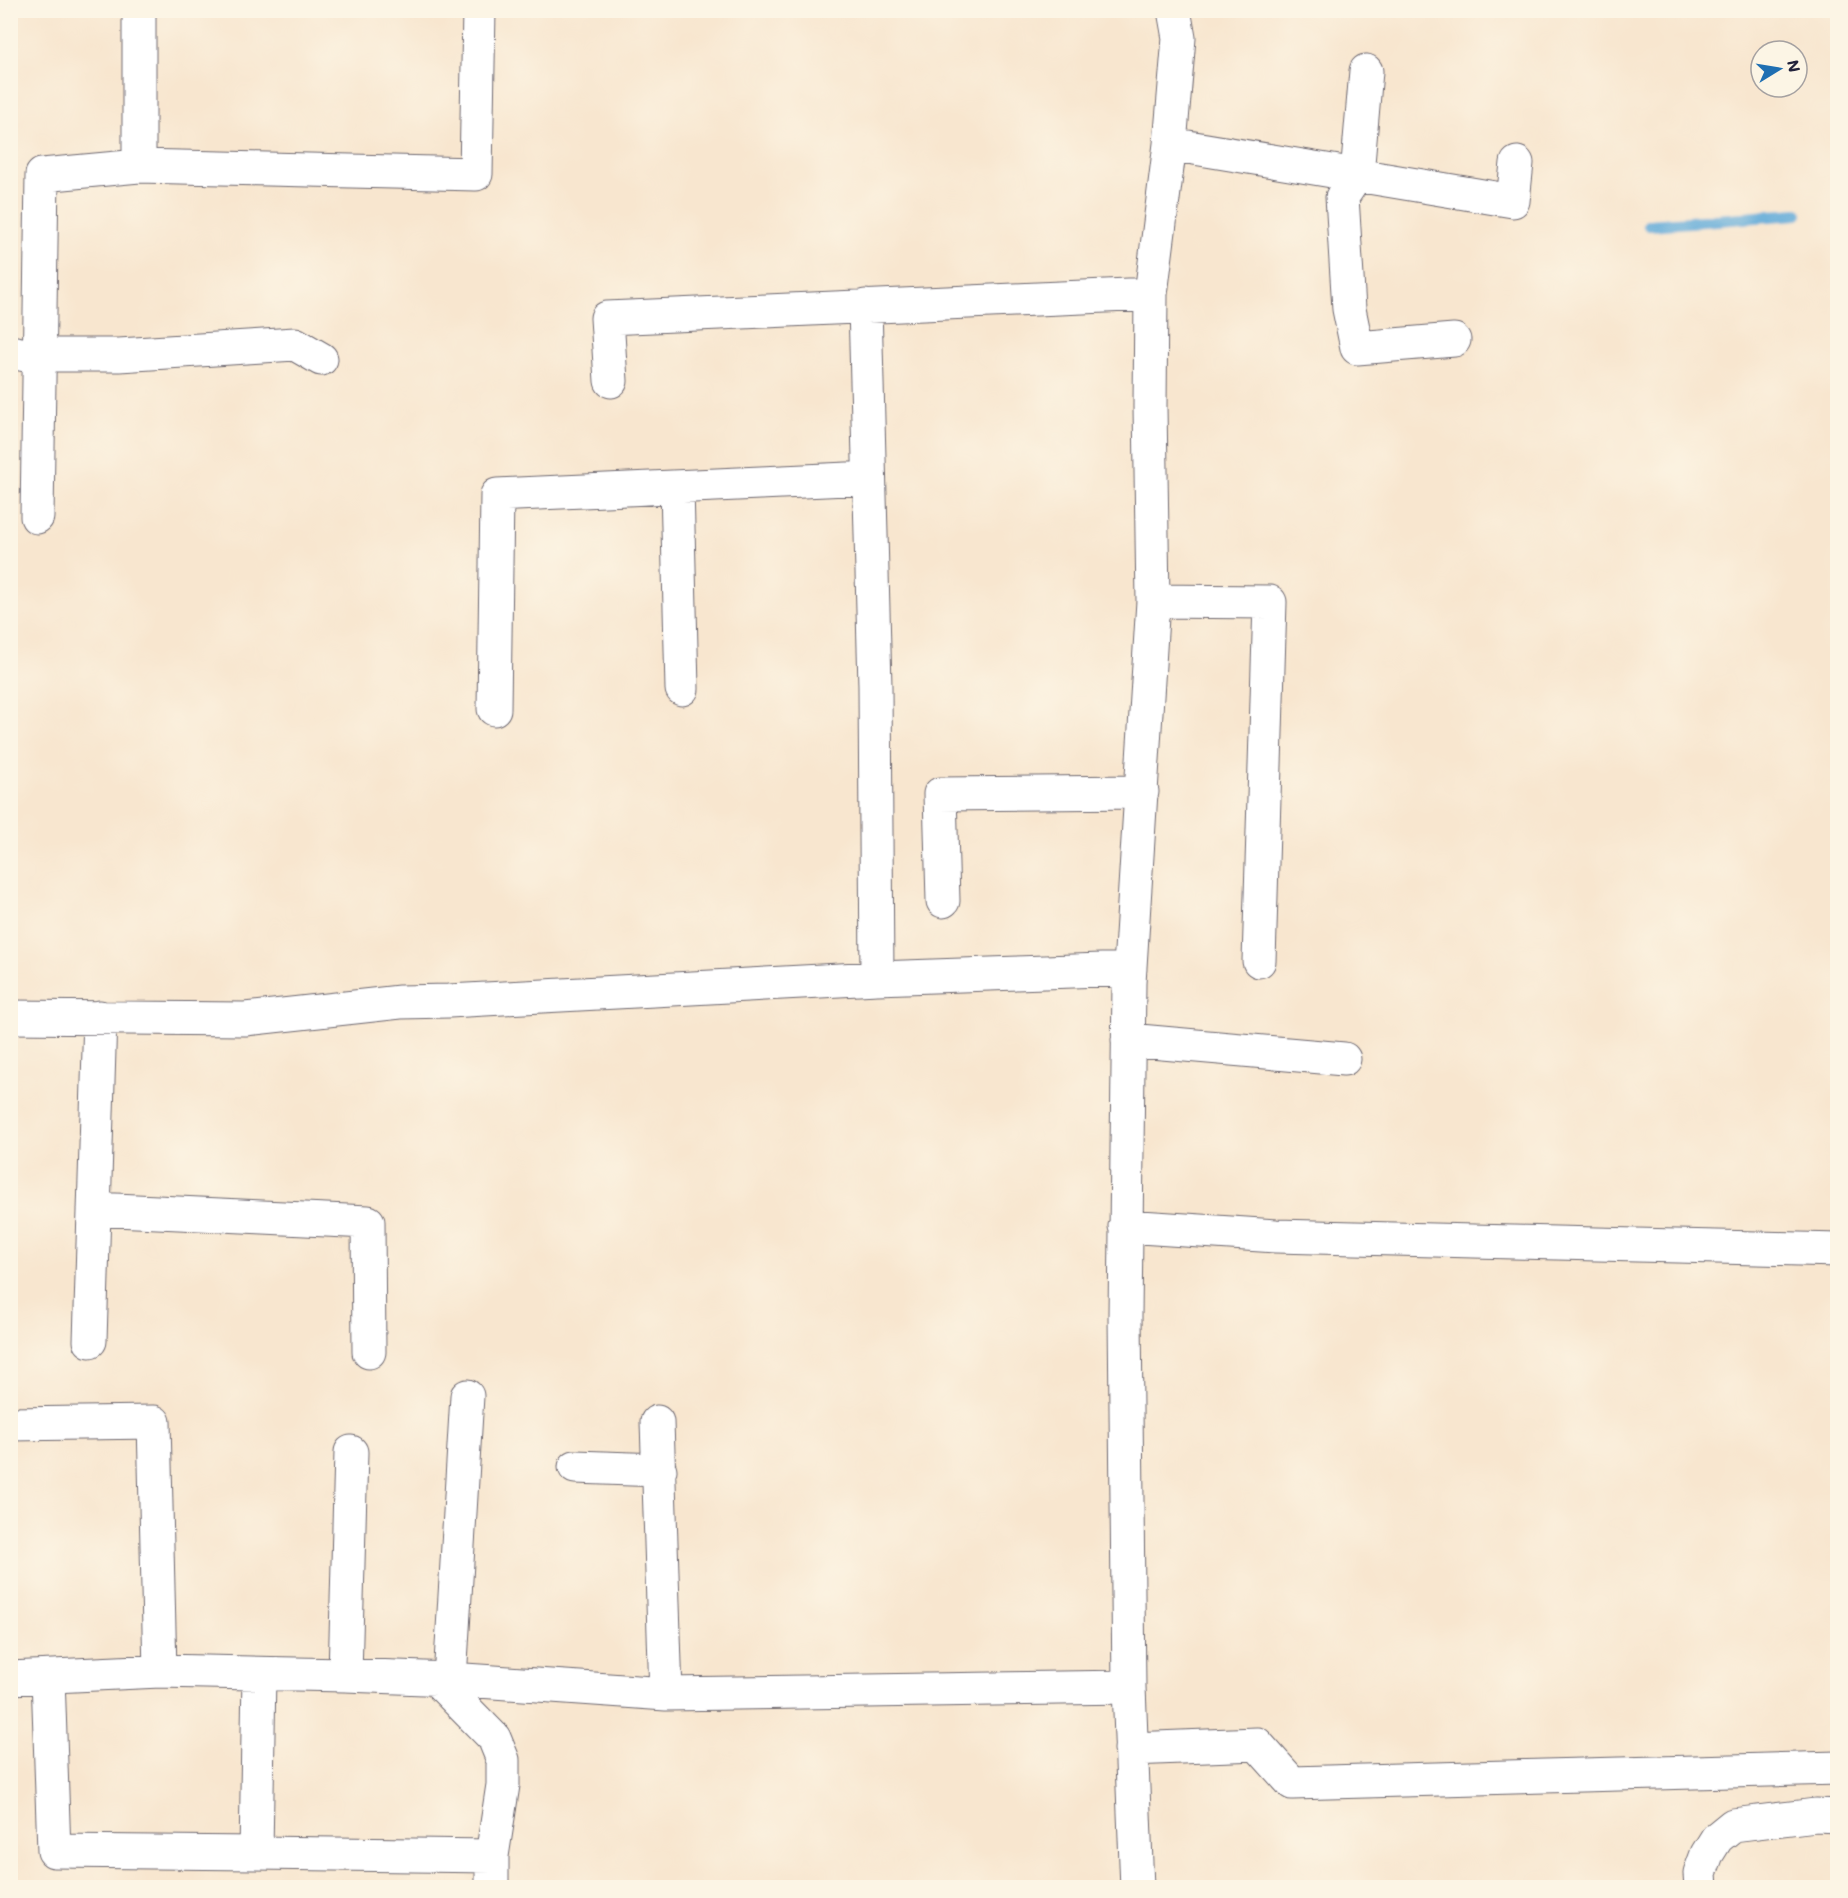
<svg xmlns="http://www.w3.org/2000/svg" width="1848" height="1898" font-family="Mali,sans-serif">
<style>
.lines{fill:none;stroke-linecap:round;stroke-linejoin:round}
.stream{stroke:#62abd9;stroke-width:12}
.street-casing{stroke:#6d676f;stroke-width:35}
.street{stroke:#fff;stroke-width:33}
</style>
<rect width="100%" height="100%" fill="#fcf5e5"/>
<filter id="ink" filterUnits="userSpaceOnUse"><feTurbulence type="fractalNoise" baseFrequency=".0167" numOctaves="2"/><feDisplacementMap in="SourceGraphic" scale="12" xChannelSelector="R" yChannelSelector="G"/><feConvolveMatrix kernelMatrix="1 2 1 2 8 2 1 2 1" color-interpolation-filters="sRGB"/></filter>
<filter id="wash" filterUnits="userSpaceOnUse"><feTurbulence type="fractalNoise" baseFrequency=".008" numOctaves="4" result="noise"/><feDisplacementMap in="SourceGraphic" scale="24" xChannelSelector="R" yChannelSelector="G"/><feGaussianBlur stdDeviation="1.35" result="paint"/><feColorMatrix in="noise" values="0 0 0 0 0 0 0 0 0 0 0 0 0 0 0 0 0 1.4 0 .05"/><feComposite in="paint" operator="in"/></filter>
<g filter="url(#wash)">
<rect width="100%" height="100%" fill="#f8e6cf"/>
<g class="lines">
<path class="stream" d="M1649,225L1797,214"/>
</g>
</g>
<g filter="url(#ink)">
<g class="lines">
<g class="street-casing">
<path id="street" d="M1366,71L1357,175L1342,197L1349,309L1357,348L1454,340
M1170,144L1513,201L1517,163
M139,166L476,174L479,10
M865,306L875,686L877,978
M10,352L26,355H119L295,344L321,359
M611,381L607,318L1151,294
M677,487L682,689
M37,517L42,175L139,166V10
M1153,601L1270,602L1259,961
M494,709L497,495L869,478
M943,901L940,794L1142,792
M10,1017L245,1019L400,1002L449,1001L877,978L1130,969
M1128,1040L1344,1059
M94,1209L368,1222L369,1352
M1125,1226L1276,1236L1838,1250
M90,1341L100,1017
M657,1422L666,1694
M10,1424L154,1422L160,1671
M575,1467L660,1470
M345,1675L351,1452
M48,1677L54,1851L256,1853L259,1674
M10,1678L160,1671L345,1675L450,1679L666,1694L1129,1687
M436,1679L494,1738L503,1760V1785L492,1856V1888
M450,1679L467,1396
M1131,1749L1257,1744L1292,1783L1838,1768
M256,1853L492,1856
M1137,1888L1129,1687L1125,1316L1129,983L1153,601L1150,406L1151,294L1170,144L1179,38L1174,10
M1701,1888L1700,1873L1707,1854L1717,1838L1733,1825L1816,1815L1838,1816"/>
</g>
<use href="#street" class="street"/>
</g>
</g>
<rect width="1848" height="1898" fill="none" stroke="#fcf5e5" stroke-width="36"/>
<g transform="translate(1779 69) rotate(79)"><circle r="28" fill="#fcf5e5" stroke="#a5a1a1" stroke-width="1.5"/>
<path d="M0-4.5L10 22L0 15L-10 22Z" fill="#1f6fb2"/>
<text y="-9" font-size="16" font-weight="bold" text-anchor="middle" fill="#22223b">N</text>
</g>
</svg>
